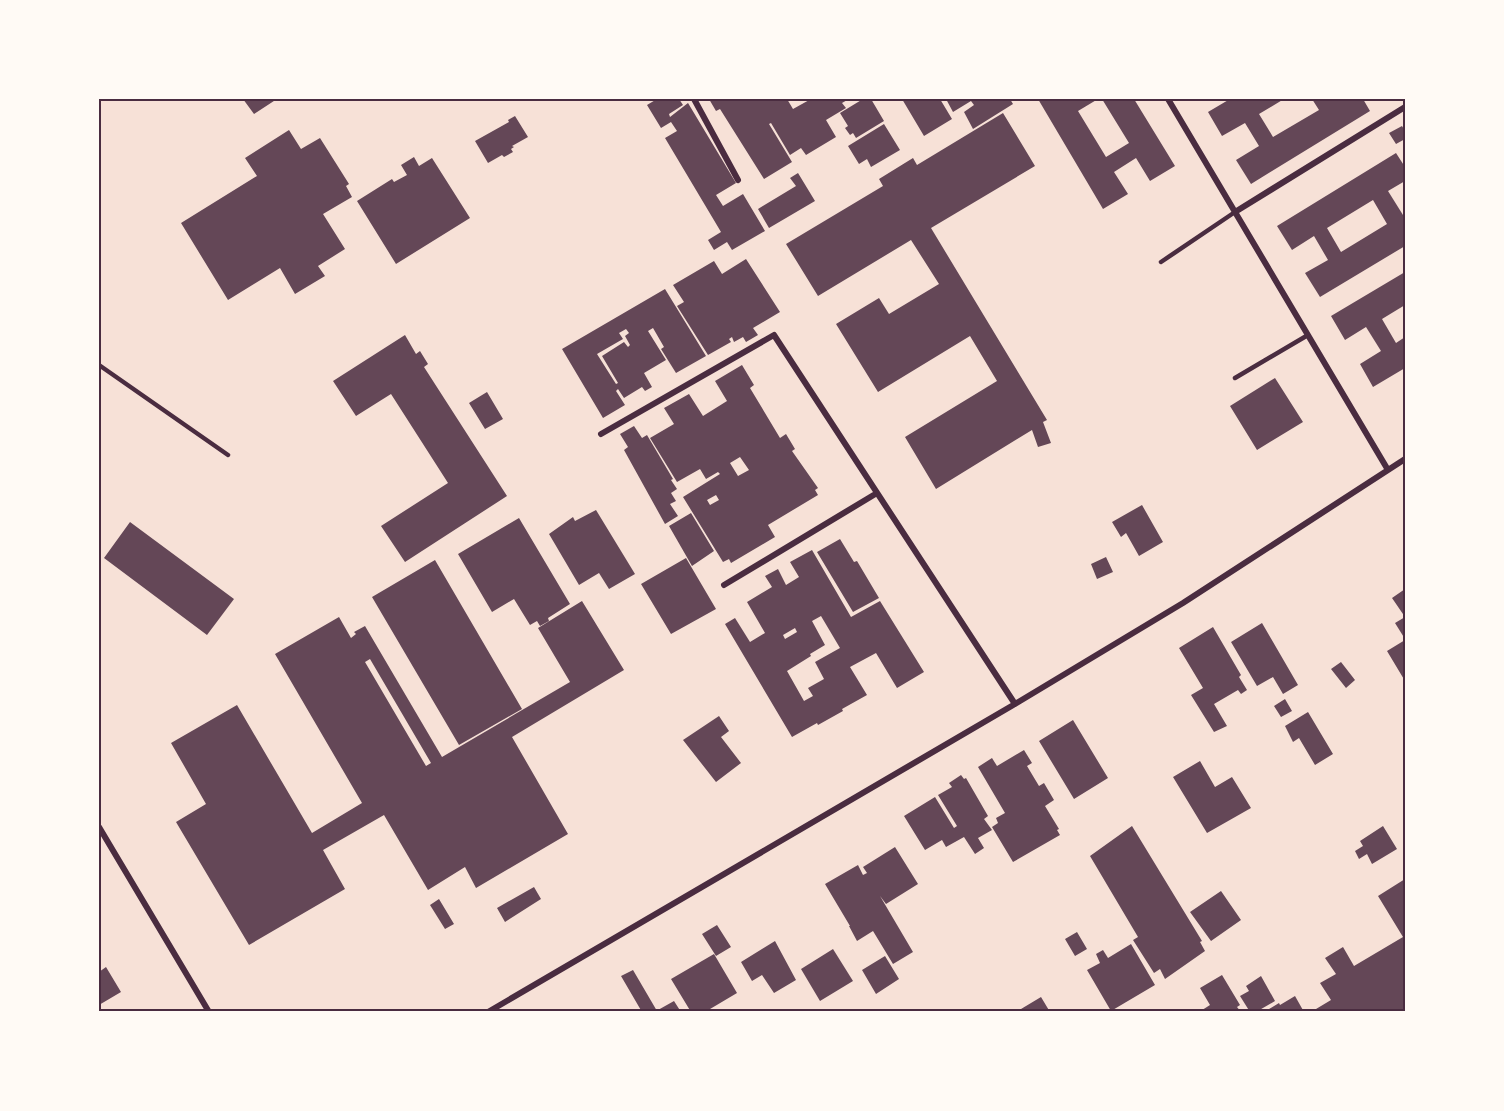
<svg xmlns="http://www.w3.org/2000/svg" width="1504" height="1111" font-family="Ubuntu,sans-serif">
<style>
.building{fill:#644757;fill-rule:evenodd}
.lines{fill:none;stroke-linecap:round;stroke-linejoin:round}
.service{stroke:#4a2c40;stroke-width:4.5}
.minor{stroke:#4a2c40;stroke-width:6}
.neatline{fill:none;stroke:#4a2c40;stroke-width:2}
</style>
<rect width="100%" height="100%" fill="#f7e1d7"/>
<path class="building" d="M243,99H277L254,114Z
M657,99H679L683,105L669,114L670,117L688,103L736,183L716,195L723,206L743,194L765,231L732,250L727,242L714,250L708,240L721,232L665,138L677,131L671,122L661,128L647,105Z
M709,99H787L793,109L811,99H849L842,103L846,108L826,120L836,137L806,155L801,148L790,155L771,123L769,124L792,162L764,179L720,109L716,111Z
M863,99H871L884,121L856,138L853,133L850,135L845,128L848,126L840,113Z
M902,99H940L952,119L924,136Z
M946,99H1010L1013,104L973,129L964,112L974,105L971,101L953,112Z
M1038,99H1098L1078,111L1106,157L1129,143L1102,99H1134L1175,166L1150,181L1136,158L1114,172L1128,194L1103,209Z
M1230,99H1284L1259,114L1273,137L1319,110L1312,99H1333L1334,101L1337,99H1363L1370,111L1251,184L1236,160L1259,146L1245,123L1222,136L1208,112Z
M1003,113L1035,166L931,228L1047,420L1043,422L1051,443L1038,447L1032,430L936,489L905,437L997,381L970,336L878,392L836,324L879,298L889,314L939,284L911,240L818,296L786,244L883,186L879,179L913,158L917,165Z
M515,116L528,137L512,146L514,147L511,149L513,152L504,157L502,155L488,163L475,141L509,122L508,120Z
M884,124L900,150L871,167L867,159L859,164L848,146Z
M1402,126L1405,131V139L1396,144L1389,133Z
M289,130L301,149L320,138L349,184L346,186L352,197L323,214L345,249L318,266L325,276L295,294L280,268L228,300L181,223L257,176L245,158Z
M1396,153L1405,167V181L1388,191L1403,215L1405,214V246L1320,297L1305,273L1328,260L1314,236L1292,250L1277,226ZM1373,200L1387,224L1341,252L1327,228Z
M414,157L419,166L432,158L470,218L396,264L357,201L392,179L394,182L407,175L401,165Z
M798,173L815,201L769,228L758,209L796,186L790,178Z
M746,259L780,312L753,328L758,335L746,342L743,337L734,342L732,337L729,339L731,342L708,355L677,306L684,302L673,285L714,261L722,274Z
M1405,272V305L1382,319L1396,343L1405,337V368L1373,387L1360,364L1381,351L1366,327L1345,340L1331,316Z
M665,289L706,356L676,373L661,349L664,347L653,328L648,331L666,360L644,373L652,387L645,391L642,387L624,398L618,389L616,391L625,405L603,418L562,349ZM626,329L629,333L625,336L630,345L628,347L624,342L602,356L618,383L616,384L597,354L623,339L619,333Z
M405,335L416,354L420,351L428,364L424,367L507,496L405,562L381,526L448,483L391,394L356,416L333,381Z
M742,365L754,385L750,388L780,438L786,434L795,449L792,451L818,488L815,490L818,495L768,525L775,537L731,563L729,559L723,562L683,497L720,474L718,472L706,479L700,469L677,482L650,438L674,424L664,408L689,394L703,416L727,401L715,381ZM740,457L749,470L738,476L730,463ZM716,495L719,500L710,505L707,500Z
M1275,378L1303,422L1257,450L1230,406Z
M487,392L503,419L485,429L469,403Z
M634,426L642,438L647,435L673,479L671,480L677,489L671,493L676,501L670,504L678,516L665,524L624,450L628,447L620,434Z
M1142,505L1163,542L1139,556L1126,533L1121,537L1112,522Z
M596,510L635,574L609,589L599,573L579,585L549,534L573,517L575,521Z
M691,513L714,551L692,566L669,526Z
M519,518L570,604L548,618L549,621L540,626L537,621L530,625L514,599L492,612L458,554Z
M130,522L234,599L207,635L104,558Z
M840,539L854,562L857,561L879,598L853,612L817,552Z
M812,550L851,617L880,601L924,672L897,688L876,653L850,667L867,695L842,709L843,711L818,725L817,723L792,737L725,624L735,618L750,642L765,633L747,602L772,587L765,576L778,569L786,585L799,577L790,562ZM821,616L840,648L815,662L824,679L808,688L813,696L804,701L787,671L811,656L810,654L825,645L812,621ZM795,628L797,632L785,639L783,635Z
M1106,557L1113,572L1097,579L1091,564Z
M686,558L716,609L671,634L641,584Z
M435,560L522,709L459,745L372,597Z
M1405,589V639L1395,623L1405,617L1392,598Z
M582,601L624,670L512,737L568,834L476,888L465,867L428,890L384,815L323,850L345,889L249,945L176,822L206,804L171,743L237,705L312,833L362,803L275,654L339,617L351,638L356,634L354,632L365,626L442,757L570,682L538,628ZM370,659L431,763L426,766L365,662Z
M1262,623L1298,685L1283,694L1273,677L1257,686L1231,642Z
M1213,627L1241,675L1239,677L1247,690L1241,694L1238,690L1214,704L1227,726L1214,732L1191,695L1203,688L1179,648Z
M1405,640V681L1387,651Z
M1341,662L1355,680L1346,688L1331,669Z
M1285,699L1292,711L1281,717L1274,706Z
M1308,712L1333,754L1315,765L1299,738L1293,742L1285,726Z
M719,716L729,731L721,737L741,763L716,782L683,740Z
M1073,720L1108,778L1074,799L1039,741Z
M1024,750L1032,763L1027,766L1039,786L1044,783L1054,800L1045,806L1059,829L1057,830L1060,835L1013,862L992,827L998,823L996,818L1005,813L978,767L992,758L997,766Z
M1200,761L1215,787L1232,777L1251,808L1207,833L1173,777Z
M961,775L964,779L966,778L988,816L984,819L992,830L978,838L984,848L975,854L964,837L946,847L942,840L925,850L904,816L935,797L954,828L957,826L938,795L952,787L949,783Z
M1132,826L1202,941L1200,942L1205,951L1165,979L1160,969L1154,973L1133,940L1138,937L1090,856Z
M1383,826L1397,849L1372,864L1367,854L1359,859L1355,851L1363,846L1360,841Z
M895,847L918,884L886,904L880,896L913,952L893,964L873,931L857,941L849,926H850L825,884L858,865L863,875L867,873L863,867Z
M1405,879V1012H1311L1331,1000L1320,983L1336,974L1325,958L1343,947L1354,966L1403,937L1378,896Z
M534,887L541,899L505,922L497,908Z
M1221,891L1241,920L1211,941L1190,912Z
M439,899L454,924L445,929L430,905Z
M717,925L731,947L716,956L702,934Z
M1077,932L1087,949L1075,956L1065,939Z
M775,941L796,980L774,993L762,975L752,981L741,962Z
M1131,944L1155,985L1111,1011L1087,970L1100,963L1096,954L1103,950L1108,958Z
M833,949L853,981L820,1001L801,969Z
M714,954L737,993L705,1012H691L671,979Z
M885,956L899,979L876,994L862,970Z
M106,967L121,992L99,1005V972Z
M633,970L657,1011L656,1012H642L621,976Z
M1222,975L1240,1005L1237,1007L1241,1012H1199L1210,1005L1200,988Z
M1261,976L1275,1001L1256,1012H1250L1240,996L1249,991L1246,986Z
M1295,996L1304,1012H1264L1279,1003L1280,1005Z
M1041,997L1050,1012H1016Z
M674,1001L681,1012H659L658,1010Z"/>
<g class="lines">
<path class="service" d="M1161,262L1235,212
M99,365L228,455
M1235,378L1308,335"/>
<path class="minor" d="M694,99L738,180
M1168,99L1388,470
M1235,212L1405,107
M601,434L774,335L1015,704
M724,585L877,493
M99,827L209,1012
M488,1012L1015,704L1183,603L1405,459"/>
</g>
<rect width="1504" height="1111" fill="none" stroke="#fffaf5" stroke-width="201"/>
<rect x="100" y="100" width="1304" height="910" class="neatline"/>
</svg>
